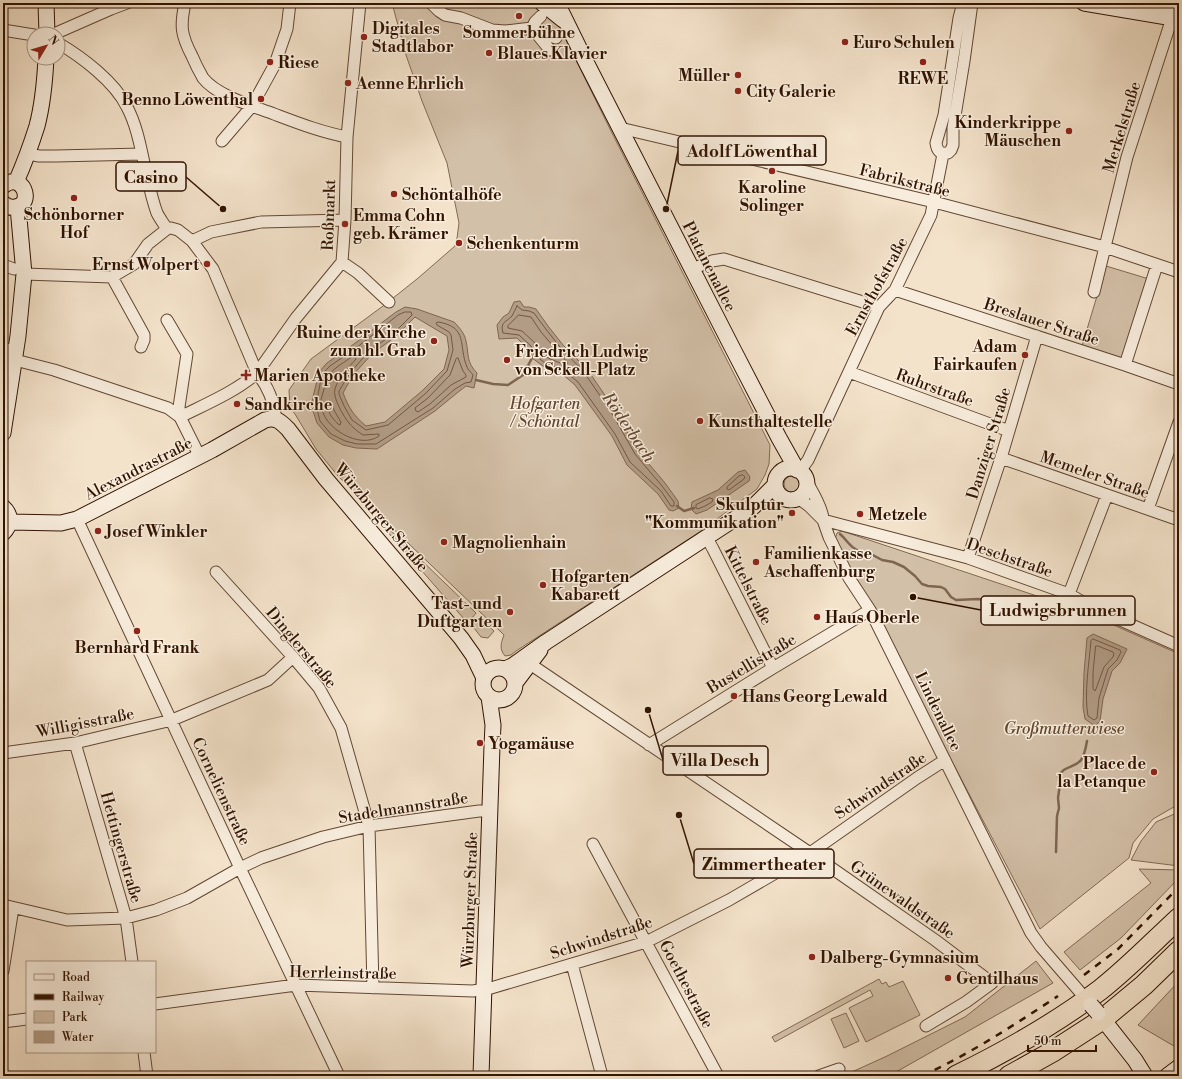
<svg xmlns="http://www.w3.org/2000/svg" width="1182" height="1079" font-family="'Libre Bodoni',serif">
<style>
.green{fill:#d3c0a8;stroke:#826a54}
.water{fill:#b29c86;stroke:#7e6550;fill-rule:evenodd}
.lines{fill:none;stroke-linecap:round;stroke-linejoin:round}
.shore{stroke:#725843;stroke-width:1}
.stream{stroke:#7e6550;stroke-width:2.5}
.street-casing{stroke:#624733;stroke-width:13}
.secondary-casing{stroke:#311300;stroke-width:17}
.highway-casing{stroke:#311300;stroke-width:22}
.street{stroke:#f8eddd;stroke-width:11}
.secondary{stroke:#f8eddd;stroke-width:15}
.highway{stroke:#f4e3cb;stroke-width:20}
.rail{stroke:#311300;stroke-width:2.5;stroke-dasharray:7 7;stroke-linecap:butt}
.secondary-bridge-casing{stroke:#311300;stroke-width:17;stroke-linecap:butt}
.secondary-bridge{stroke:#f8eddd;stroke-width:15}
.poi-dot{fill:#8f2418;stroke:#f8eddd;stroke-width:1.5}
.labels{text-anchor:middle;stroke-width:3;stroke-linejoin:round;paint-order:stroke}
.poi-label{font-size:16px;font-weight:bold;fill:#311300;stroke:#f8eddd;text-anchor:start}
.street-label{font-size:16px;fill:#311300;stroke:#f8eddd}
.park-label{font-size:16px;font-style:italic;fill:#624732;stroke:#f8eddd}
.water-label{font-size:17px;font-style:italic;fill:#654a36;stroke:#f8eddd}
.leader{fill:none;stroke:#311300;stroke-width:1.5}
.callout-dot{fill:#311300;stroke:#f8eddd;stroke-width:1.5}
.callout{fill:#f8eddd;stroke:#311300;stroke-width:1.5}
.callout-label{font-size:17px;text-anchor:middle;font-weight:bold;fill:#311300}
</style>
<rect width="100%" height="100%" fill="#f4e3cb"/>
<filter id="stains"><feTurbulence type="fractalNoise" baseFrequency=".005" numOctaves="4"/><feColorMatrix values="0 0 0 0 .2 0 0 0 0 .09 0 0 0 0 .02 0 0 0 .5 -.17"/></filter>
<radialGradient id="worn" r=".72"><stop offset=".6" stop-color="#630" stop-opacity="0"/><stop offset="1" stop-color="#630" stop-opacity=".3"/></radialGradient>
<path class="green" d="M392,3H538L558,24L611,131L770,445L769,464L765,475L757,489L701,531L516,651L511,655L505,656C499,649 501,643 504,635L502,633L338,476L316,449L295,414L290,408L289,390L311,359L383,306L417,279L455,246L457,238L459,223L447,163L422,101L406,55Z
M1106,266L1149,279L1122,358L1082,346Z
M784 484a8 8 0 1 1 16 0a8 8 0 1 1-16 0Z
M386,526L476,613C473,617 471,620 465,620L385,529Z
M842,531L1082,611L1179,654V804L1153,819L1133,843L1129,858L1040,929L835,539L837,533Z
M480,618L494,631L488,638L481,637L474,628V624Z
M1179,812V866L1131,860L1141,841L1156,822Z
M1139,869L1179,870V878L1121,938L1080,970L1064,952L1151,883Z
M1036,961L1053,983L889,1076H843L887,1056L965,1017Z
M879,979L882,984L886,982L889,987L903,981L920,1015L866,1042L849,1008L873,996L870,990L775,1042L772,1037Z
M1179,981V1049L1138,1025Z
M846,1013L859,1041L844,1048L831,1019Z"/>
<path class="water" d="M520,301L524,307H529L536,309L548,326L563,345L587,369L613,407L638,451L665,483L678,501L679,508L673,511L669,510L658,494L627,465L612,436L575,385L560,372L543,366L532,358L528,349L517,338L499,339L497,325L503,317L509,313L514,302Z
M405,307L417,309L454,322C459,327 465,334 466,341C469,354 466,362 477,373L474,388L466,386L457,393L435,411L377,449L356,448L343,445L329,437L317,423L311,405L319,372L327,363L354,344L396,312ZM415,317L447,336L449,350L444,369L422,391L385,422L366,426C353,415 349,408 343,393L353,375L372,354L395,337Z
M745,470L750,477L749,481L707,510L696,514L691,509L692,502L718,490L738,472Z
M1093,634L1127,649L1120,663L1112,671L1103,699L1100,721L1095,726L1085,719L1083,707L1084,673L1087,638Z"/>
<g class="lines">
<path class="shore" d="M517,306L522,310L529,311L534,313L545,328L560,347L583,371L610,410L635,454L662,486L674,502V506H671L661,491L630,462L615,434L578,382L562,369L545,363L536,356L531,346L519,335L503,333C500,322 505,323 512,316C514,313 515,309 517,306Z
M405,312H411L412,315L393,334L369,351L350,373L339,391V394L344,406L352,420L366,430L388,425L425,394L447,371L453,350L451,335L449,332L437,325L436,323L438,322C469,327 458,346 467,367C468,370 471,372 473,375L471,382L465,383L455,389L433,408L376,444H357L345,441L331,434L320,421L316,405L322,374L330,366L356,348L398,315Z
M519,315L531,317L541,332L567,362V364L565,365L548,358L540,352L535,343L522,331L508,328V326Z
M353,356L355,357L356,359C348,368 338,378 335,389C332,397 344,417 349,423C352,427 358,432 363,435L379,434V436C360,450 322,428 321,404C320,400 323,394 324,389C325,385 326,379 329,375C335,367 345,362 353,356Z
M458,358L463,371L466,375V377L451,385L430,404L418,412L416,411L415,408L428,398L450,375L456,359Z
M328,402L331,403L335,412L341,422L340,425L338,424C332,418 326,411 328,402Z
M743,475L745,477L744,479L729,490L727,489V487L739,476Z
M710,498L713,499L712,502L705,506L698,509L696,508V505Z
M1093,639L1120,650L1121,652L1117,660L1108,669L1099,698L1097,718L1094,720L1088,716C1084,694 1089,663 1091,641Z
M1096,646H1098L1113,652L1114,654L1113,657L1104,667L1096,689L1095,691L1093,689V673Z"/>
<path class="stream" d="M476,380L493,384L508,385L523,375L532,358L535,357
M677,506L684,511L694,508
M840,534C847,540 849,546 857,550
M869,553L882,560L893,562L904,567L915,576L922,584L928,586L941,587L945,589L951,597L956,600L978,599L988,600L991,601L1000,611L1013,615L1022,616L1040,611L1051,614
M1056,852L1057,816L1059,808L1058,798L1060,784L1058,777C1064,765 1075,768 1081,760C1085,754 1086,747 1087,741"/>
<g class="street-casing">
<path id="street" d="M185,3C180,26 181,35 192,56C195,63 199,71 203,78C217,96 253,106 274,114C298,123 321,132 347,137
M431,3L439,11L445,15L461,18L492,30L505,31L532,28L535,22L541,16
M963,3L959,18L944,115L936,143C937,151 940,154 948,153L951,150L953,145V128L964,61L972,3
M532,28L550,50
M3,30L34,35
M536,32L556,38
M54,34L111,9L127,3
M58,43C82,57 115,82 127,107C136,124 140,144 144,163C148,179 151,197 157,213C160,219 164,224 167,229
M620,128L934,202L1105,247L1179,272
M222,141L252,106L275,64L287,29L290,3
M28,154L39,156H56L142,154
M167,229L171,228L178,230L192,241L213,269L257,373C269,388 273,400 276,419
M192,241L211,232L261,222L345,220
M342,262L358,273L389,302
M3,265L14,269
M692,269L712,261L724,259L879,307
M24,274L112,277L134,264L148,244L167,229
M112,277L144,335V340L141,347
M895,290L1125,365L1179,384
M1094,292L1127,157L1172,18
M167,320L187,354L179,407L180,417L200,457
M3,348L16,351
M15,360L54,370L168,408L180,417
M1125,365L1157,265
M849,372L1009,431
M180,417C206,404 235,392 257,373L296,318L342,262L345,220L347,137L360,3
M1001,458L1179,520
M800,471L808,460L879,307L895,290L931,215L943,154
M807,482C813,493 821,505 823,518
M798,498L809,506L823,520L829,537L849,578L870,610L1031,933L1041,947L1086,999
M1148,509L1179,422
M77,519L240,868L339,1076
M823,520L968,558L1069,594L1091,607L1179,646
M707,538L713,549L773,668
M968,558L1001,458L1037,336
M216,572L293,657L319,688L341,728L369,826L373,988
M1069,594L1107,495
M536,668L810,853L935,940L992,983L966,1002L926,1026
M75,743L126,918L132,962
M649,745L773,668L870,610
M3,753L75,743L172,720L268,680L293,657
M593,844L718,1076
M3,905L67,920L126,918L156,910L187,898L240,868L261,858L323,837L369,826L479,811H491
M572,964L602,1076
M3,971L13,908
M155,1004L296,985L473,991L491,988L646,942L729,900L810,853L917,778L945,760
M3,1022L27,1019
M144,1052L147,1076
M819,1076L839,1069"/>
</g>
<g class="secondary-casing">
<path id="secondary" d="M46,3L47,34
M542,3L563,20
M557,3L586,62L734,351L779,438L797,470
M1084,3L1179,19
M1148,3L1179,7
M16,182C24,164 31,145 37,126C42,107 45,78 46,58
M3,186C23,170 35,205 15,207C10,208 6,206 3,203
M3,433L18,336L24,274L18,207
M775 484a16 16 0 1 1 32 0a16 16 0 1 1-32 0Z
M3,507C12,515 11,525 3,533
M10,522L61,523L77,519L212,450L265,420C276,417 280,421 288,429L326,479L461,638L473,655L484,678
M483 684a16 16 0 1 1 32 0a16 16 0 1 1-32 0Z
M505,669L512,666L546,642L753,507L775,485
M515,683L540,650
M1098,1013L1135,1060L1145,1076
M481,1076L492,746L493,725L489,697
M1167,1076L1179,1067"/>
</g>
<g class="highway-casing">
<path id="highway" d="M956,1076C1007,1051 1055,1024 1100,990C1128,968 1153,942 1179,918
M1009,1076L1052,1052L1103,1019L1144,985L1179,951"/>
</g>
<use href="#street" class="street"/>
<use href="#secondary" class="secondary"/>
<use href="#highway" class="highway"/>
<path class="rail" d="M1084,975L1118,949L1179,887
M922,1076C970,1054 1014,1025 1058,996"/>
<g class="secondary-bridge-casing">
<path id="secondary-bridge" d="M1091,1005L1098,1013"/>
</g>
<use href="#secondary-bridge" class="secondary-bridge"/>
</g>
<g class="poi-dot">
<circle cx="519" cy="16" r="4"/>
<circle cx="364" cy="37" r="4"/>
<circle cx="845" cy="42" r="4"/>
<circle cx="489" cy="53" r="4"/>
<circle cx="270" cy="62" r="4"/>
<circle cx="923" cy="62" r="4"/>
<circle cx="738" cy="75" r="4"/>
<circle cx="348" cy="83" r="4"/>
<circle cx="738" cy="91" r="4"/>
<circle cx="261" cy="99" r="4"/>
<circle cx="1069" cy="131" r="4"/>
<circle cx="772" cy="171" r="4"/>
<circle cx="394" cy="194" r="4"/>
<circle cx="74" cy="198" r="4"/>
<circle cx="345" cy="224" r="4"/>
<circle cx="459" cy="243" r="4"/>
<circle cx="207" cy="264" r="4"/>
<circle cx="434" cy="341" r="4"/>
<circle cx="1025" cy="355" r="4"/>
<circle cx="507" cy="360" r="4"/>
<path d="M244 369h4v4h4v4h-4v4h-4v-4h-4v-4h4z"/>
<circle cx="237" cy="404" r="4"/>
<circle cx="700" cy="421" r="4"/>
<circle cx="792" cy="513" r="4"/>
<circle cx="860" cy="514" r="4"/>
<circle cx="98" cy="531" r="4"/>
<circle cx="444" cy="542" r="4"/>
<circle cx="756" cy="562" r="4"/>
<circle cx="543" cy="585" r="4"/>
<circle cx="510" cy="612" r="4"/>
<circle cx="817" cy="617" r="4"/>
<circle cx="137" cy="631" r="4"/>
<circle cx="734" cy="696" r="4"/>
<circle cx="480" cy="743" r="4"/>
<circle cx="1154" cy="772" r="4"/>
<circle cx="812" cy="957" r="4"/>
<circle cx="948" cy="978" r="4"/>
</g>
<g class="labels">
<g class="poi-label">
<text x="372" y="34">Digitales<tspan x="372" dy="18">Stadtlabor</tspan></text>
<text x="519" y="38" text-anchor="middle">Sommerbühne</text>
<text x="853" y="48">Euro Schulen</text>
<text x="497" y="59">Blaues Klavier</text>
<text x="278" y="68">Riese</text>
<text x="730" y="81" text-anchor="end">Müller</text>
<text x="923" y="84" text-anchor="middle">REWE</text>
<text x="356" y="89">Aenne Ehrlich</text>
<text x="746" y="97">City Galerie</text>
<text x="253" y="105" text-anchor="end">Benno Löwenthal</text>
<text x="1061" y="128" text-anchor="end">Kinderkrippe<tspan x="1061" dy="18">Mäuschen</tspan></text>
<text x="772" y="193" text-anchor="middle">Karoline<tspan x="772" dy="18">Solinger</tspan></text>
<text x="402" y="200">Schöntalhöfe</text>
<text x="74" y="220" text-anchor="middle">Schönborner<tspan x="74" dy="18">Hof</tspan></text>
<text x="353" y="221">Emma Cohn<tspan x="353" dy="18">geb. Krämer</tspan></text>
<text x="467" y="249">Schenkenturm</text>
<text x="199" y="270" text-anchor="end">Ernst Wolpert</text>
<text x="426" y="338" text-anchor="end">Ruine der Kirche<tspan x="426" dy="18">zum hl. Grab</tspan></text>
<text x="1017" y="352" text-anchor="end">Adam<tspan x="1017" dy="18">Fairkaufen</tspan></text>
<text x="515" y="357">Friedrich Ludwig<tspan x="515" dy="18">von Sckell-Platz</tspan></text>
<text x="254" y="381">Marien Apotheke</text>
<text x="245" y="410">Sandkirche</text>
<text x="708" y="427">Kunsthaltestelle</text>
<text x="784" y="510" text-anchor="end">Skulptur<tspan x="784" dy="18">"Kommunikation"</tspan></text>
<text x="868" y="520">Metzele</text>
<text x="106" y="537">Josef Winkler</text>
<text x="452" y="548">Magnolienhain</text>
<text x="764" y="559">Familienkasse<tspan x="764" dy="18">Aschaffenburg</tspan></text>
<text x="551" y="582">Hofgarten<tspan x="551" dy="18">Kabarett</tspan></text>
<text x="502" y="609" text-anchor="end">Tast- und<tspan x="502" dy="18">Duftgarten</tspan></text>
<text x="825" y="623">Haus Oberle</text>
<text x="137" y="653" text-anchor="middle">Bernhard Frank</text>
<text x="742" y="702">Hans Georg Lewald</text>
<text x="488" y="749">Yogamäuse</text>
<text x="1146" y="769" text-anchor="end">Place de<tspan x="1146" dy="18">la Petanque</tspan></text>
<text x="820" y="963">Dalberg-Gymnasium</text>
<text x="956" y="984">Gentilhaus</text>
</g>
<g class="street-label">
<text transform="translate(1121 127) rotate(-73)" y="6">Merkelstraße</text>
<text transform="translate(905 180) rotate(14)" y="6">Fabrikstraße</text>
<text transform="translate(328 215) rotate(-88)" y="6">Roßmarkt</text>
<text transform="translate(710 266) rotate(63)" y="6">Platanenallee</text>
<text transform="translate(876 286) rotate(-61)" y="6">Ernsthofstraße</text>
<text transform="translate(1042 321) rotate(18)" y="6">Breslauer Straße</text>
<text transform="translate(935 387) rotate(20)" y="6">Ruhrstraße</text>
<text transform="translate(988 443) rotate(-73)" y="6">Danziger Straße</text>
<text transform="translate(138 468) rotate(-27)" y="6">Alexandrastraße</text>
<text transform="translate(1095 474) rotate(19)" y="6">Memeler Straße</text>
<text transform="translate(382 517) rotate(50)" y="6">Würzburger Straße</text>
<text transform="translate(1010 557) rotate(19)" y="6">Deschstraße</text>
<text transform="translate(749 585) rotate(63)" y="6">Kittelstraße</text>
<text transform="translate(302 647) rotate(50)" y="6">Dinglerstraße</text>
<text transform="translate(751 663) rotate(-31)" y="6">Bustellistraße</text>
<text transform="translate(939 711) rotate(64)" y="6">Lindenallee</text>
<text transform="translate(85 722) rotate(-11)" y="6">Willigisstraße</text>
<text transform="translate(880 785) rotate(-34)" y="6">Schwindstraße</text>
<text transform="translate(222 791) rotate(65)" y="6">Cornelienstraße</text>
<text transform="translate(403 807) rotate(-9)" y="6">Stadelmannstraße</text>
<text transform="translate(122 847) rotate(74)" y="6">Hettingerstraße</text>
<text transform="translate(903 899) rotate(35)" y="6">Grünewaldstraße</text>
<text transform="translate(469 900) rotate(-88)" y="6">Würzburger Straße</text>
<text transform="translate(601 937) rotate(-18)" y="6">Schwindstraße</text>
<text transform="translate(343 972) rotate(1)" y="6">Herrleinstraße</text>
<text transform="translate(687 984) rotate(62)" y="6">Goethestraße</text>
</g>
<g class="park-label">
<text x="545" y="409">Hofgarten<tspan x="545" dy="18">/ Schöntal</tspan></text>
<text x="1064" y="734">Großmutterwiese</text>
</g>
<g class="water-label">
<text transform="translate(629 427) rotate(56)" y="6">Röderbach</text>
</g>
</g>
<path class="leader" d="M666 209L678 151M223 209L186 177M913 597L981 610M648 710L663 760M679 815L694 864"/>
<g class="callout-dot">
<circle cx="666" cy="209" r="4"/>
<circle cx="223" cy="209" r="4"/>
<circle cx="913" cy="597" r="4"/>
<circle cx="648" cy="710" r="4"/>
<circle cx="679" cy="815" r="4"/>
</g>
<g class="callout">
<rect x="678" y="136" width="148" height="29" rx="4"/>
<rect x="116" y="162" width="70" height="29" rx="4"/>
<rect x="981" y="596" width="154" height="29" rx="4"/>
<rect x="663" y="746" width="105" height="29" rx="4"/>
<rect x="694" y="849" width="140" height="29" rx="4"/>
</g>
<g class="callout-label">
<text x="752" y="157">Adolf Löwenthal</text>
<text x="151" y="183">Casino</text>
<text x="1058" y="616">Ludwigsbrunnen</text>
<text x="715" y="766">Villa Desch</text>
<text x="764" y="870">Zimmertheater</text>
</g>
<rect width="1182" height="1079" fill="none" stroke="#f4e3cb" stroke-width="16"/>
<rect x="4" y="4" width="1174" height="1071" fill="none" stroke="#311300" stroke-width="2"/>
<rect x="8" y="8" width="1166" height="1063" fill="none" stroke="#311300"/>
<rect x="26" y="961" width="130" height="92" fill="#f8eddd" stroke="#a89685"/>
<rect x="34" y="974" width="20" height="6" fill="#f8eddd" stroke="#a89685"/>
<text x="62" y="981" font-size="12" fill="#311300">Road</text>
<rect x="34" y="994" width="20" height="6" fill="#311300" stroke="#a89685"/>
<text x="62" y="1001" font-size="12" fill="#311300">Railway</text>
<rect x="34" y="1011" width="20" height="12" fill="#d3c0a8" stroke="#a89685"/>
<text x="62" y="1021" font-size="12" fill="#311300">Park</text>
<rect x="34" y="1031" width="20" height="12" fill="#b29c86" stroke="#a89685"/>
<text x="62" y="1041" font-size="12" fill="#311300">Water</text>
<g transform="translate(46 46) rotate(52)"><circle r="19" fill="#f8eddd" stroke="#a89685"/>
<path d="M0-3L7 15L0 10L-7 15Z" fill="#8f2418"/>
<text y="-6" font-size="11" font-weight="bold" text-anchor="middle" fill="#311300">N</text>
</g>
<path d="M1028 1045v6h68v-6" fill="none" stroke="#311300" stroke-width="2"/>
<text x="1034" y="1045" font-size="12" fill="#311300" stroke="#f8eddd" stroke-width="3" paint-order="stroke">50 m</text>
<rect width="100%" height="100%" filter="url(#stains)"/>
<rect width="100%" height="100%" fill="url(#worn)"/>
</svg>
